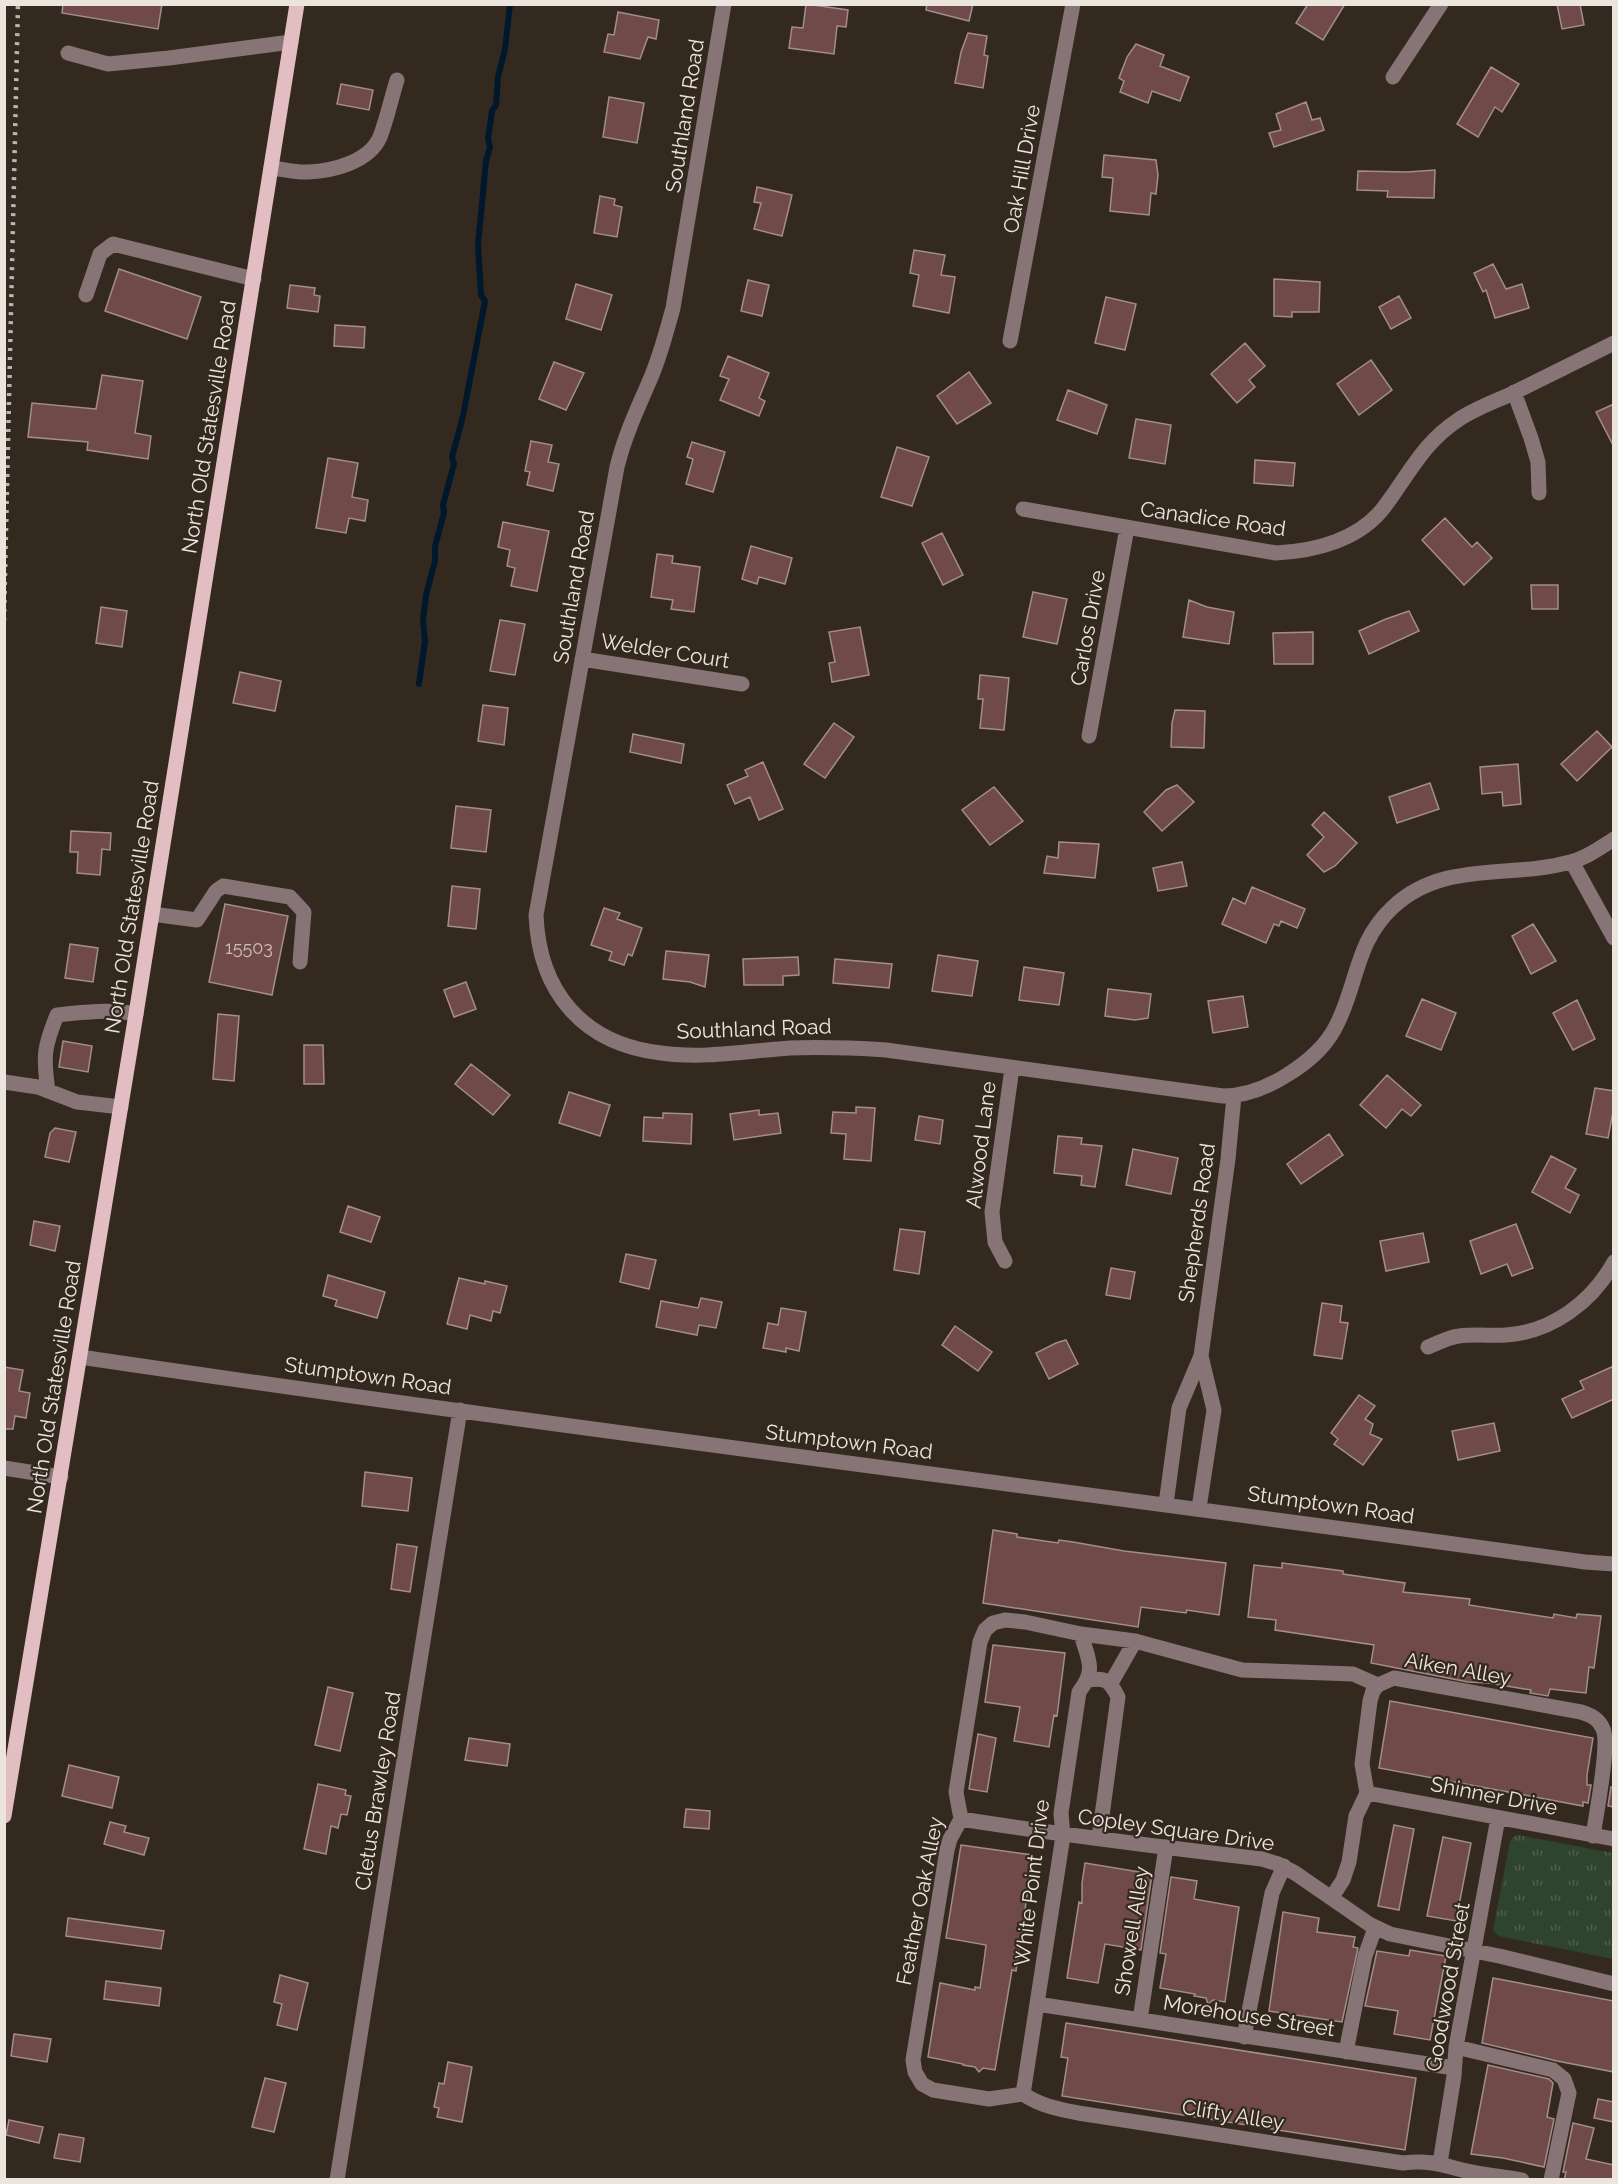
<svg xmlns="http://www.w3.org/2000/svg" width="1618" height="2184" font-family="Raleway,sans-serif">
<style>
.grass{fill:url(#grass-tufts)}
.lines{fill:none;stroke-linecap:round;stroke-linejoin:round}
.stream{stroke:#01182c;stroke-width:6}
.building{fill:#6f4a48;stroke:#a28d8c;stroke-width:1.5}
.minor{stroke:#867477;stroke-width:15}
.major{stroke:#e2bdc2;stroke-width:15}
.rail{stroke:#bdb5ad;stroke-width:4.5;stroke-dasharray:3 6;stroke-linecap:butt}
.labels{text-anchor:middle;stroke-width:4.5;stroke-linejoin:round;paint-order:stroke}
.number-label{font-size:18px;fill:#cdbeb8}
.street-label{font-size:21px;fill:#ece5de;stroke:#34291e}
</style>
<defs>
<pattern id="grass-tufts" width="24" height="20" patternUnits="userSpaceOnUse" patternTransform="scale(1.5)"><rect width="24" height="20" fill="#2f442e"/><path d="M3 7l-1-3M5 7V3M7 7l1-3M15 17l-1-3M17 17v-4M19 17l1-3" fill="none" stroke="#4d5f4c"/></pattern>
</defs>
<rect width="100%" height="100%" fill="#34291e"/>
<path class="grass" d="M1518,1835L1613,1853V1959L1503,1937L1497,1935L1493,1930L1510,1842L1513,1837Z"/>
<g class="lines">
<path class="stream" d="M419,684L425,641L423,620L426,595L435,561V546L444,513L443,505L454,464L452,457L463,416L485,301L481,295L478,245L486,161L490,147L488,139L492,111L496,105L498,77L505,49L510,4"/>
</g>
<path class="building" d="M63,4H162L158,29L62,13Z
M806,4L848,10L846,27L837,26L834,54L789,48L792,27L803,28Z
M927,4H973L969,21L926,10Z
M1308,4H1345L1323,40L1296,23Z
M1557,4H1580L1584,25L1562,29Z
M618,12L659,20L656,39L648,37L640,59L604,52L608,34L614,35Z
M968,33L987,36L984,55L988,56L983,88L955,83L961,52Z
M1136,44L1164,55L1160,66L1189,77L1180,101L1152,91L1148,103L1120,92L1124,81L1119,78L1127,57Z
M1491,67L1519,84L1502,112L1495,107L1478,137L1457,124Z
M341,84L373,90L369,110L337,104Z
M609,97L644,103L637,143L603,137Z
M1306,102L1312,120L1320,118L1324,130L1274,147L1269,133L1281,130L1276,114Z
M1104,155L1156,160L1158,175L1156,194L1151,193L1149,215L1110,211L1113,178L1102,177Z
M1435,170L1434,198L1387,197L1388,191L1357,190L1358,171L1407,172Z
M757,187L792,195L782,236L754,229L761,203L754,202Z
M600,196L615,199L614,205L622,207L617,237L594,233Z
M914,250L945,255L941,275L955,277L949,313L913,306L919,275L910,273Z
M1493,264L1506,289L1522,284L1529,308L1495,318L1486,290L1483,292L1474,273Z
M119,269L201,297L187,339L105,311Z
M1274,279L1320,282L1319,312H1292V317L1274,316Z
M748,280L769,285L762,316L741,311Z
M576,284L612,295L601,330L566,319Z
M290,285L315,288L314,295L320,296L318,312L287,308Z
M1399,296L1411,318L1391,329L1379,307Z
M1106,297L1136,304L1125,350L1095,343Z
M335,325L365,327L364,348L334,346Z
M1245,343L1265,366L1249,380L1255,387L1237,403L1211,374Z
M728,356L769,373L759,398L765,401L759,416L720,400L729,379L720,376Z
M1371,360L1392,390L1359,415L1337,384Z
M554,362L584,373L566,410L539,399Z
M969,372L991,403L957,424L937,396Z
M102,375L143,381L135,433L151,436L148,459L87,450L88,442L28,437L32,403L96,409Z
M1068,390L1107,405L1097,434L1057,420Z
M1614,404V447L1596,412Z
M1136,419L1171,425L1165,464L1129,458Z
M531,441L552,445L548,462L559,464L553,491L527,485L530,472L525,471Z
M692,442L725,452L713,492L686,484L693,459L687,457Z
M897,447L929,457L912,506L881,497Z
M328,458L358,463L352,497L368,500L365,521L349,518L346,533L316,528Z
M1255,460L1295,463L1293,486L1254,483Z
M1445,518L1472,547L1477,542L1492,558L1464,585L1422,540Z
M503,522L549,531L537,591L511,586L515,568L507,566L510,550L498,547Z
M942,533L963,575L943,585L922,543Z
M751,546L792,558L785,584L759,577L757,584L742,579Z
M657,554L673,556L672,563L700,567L694,612L671,609L673,600L651,597Z
M1531,585H1558V609H1532Z
M1033,592L1067,599L1057,644L1023,637Z
M1189,600L1207,607L1234,612L1229,644L1183,637Z
M101,607L127,611L122,647L96,643Z
M1409,611L1419,631L1369,654L1359,631L1386,619Z
M500,620L525,624L515,675L490,671Z
M860,627L869,675L832,682L829,663L835,662L829,632Z
M1313,632V664H1274L1273,633Z
M240,672L281,681L275,711L233,703Z
M980,675L1009,678L1004,730L980,728L983,699H978Z
M483,705L508,708L504,745L478,741Z
M1175,710L1205,711L1204,748L1171,747L1172,723Z
M834,723L854,737L825,778L804,764Z
M1597,731L1612,747L1577,781L1561,764Z
M633,734L684,744L681,763L630,752Z
M763,762L783,809L759,820L750,797L735,804L727,785L748,776L745,770Z
M1518,764L1521,804L1503,806L1502,792L1482,794L1480,767Z
M1430,783L1439,809L1397,823L1389,797Z
M1177,785L1194,802L1162,831L1144,812L1166,790Z
M994,787L1023,821L990,845L962,810Z
M456,806L491,810L486,852L451,848Z
M1324,812L1357,843L1335,866L1324,872L1307,855L1324,837L1312,825Z
M71,831L111,833L110,850L102,849L100,875L77,873L78,852H70Z
M1059,842L1099,844L1095,878L1044,873L1047,856L1058,858Z
M1182,862L1187,886L1158,891L1153,868Z
M452,886L480,889L476,929L448,926Z
M1252,887L1305,909L1297,928L1281,921L1279,926L1274,924L1266,943L1222,924L1233,898L1245,904Z
M225,904L288,916L272,995L209,982Z
M604,908L620,913L617,919L642,928L632,956L628,954L624,965L609,960L612,952L591,945Z
M1533,924L1556,961L1531,974L1512,936Z
M70,944L98,948L93,982L65,978Z
M666,951L709,955L705,987L690,982L663,979Z
M938,955L978,961L972,996L932,991Z
M798,957L799,975L783,976V985H744L743,959Z
M835,959L892,964L889,988L833,983Z
M1024,967L1064,973L1059,1005L1019,1000Z
M466,982L476,1009L454,1017L444,990Z
M1108,989L1151,994L1148,1018L1135,1020L1105,1016Z
M1243,996L1248,1027L1213,1033L1208,1001Z
M1422,999L1456,1013L1441,1050L1406,1036Z
M1577,1000L1595,1039L1573,1050L1553,1013Z
M218,1014L239,1016L234,1081L213,1079Z
M63,1041L92,1046L88,1072L59,1067Z
M304,1045H323L324,1084H304Z
M471,1064L510,1095L493,1115L455,1084Z
M1387,1075L1421,1105L1411,1116L1402,1109L1386,1128L1360,1105Z
M1595,1088L1614,1091V1107L1608,1138L1586,1134Z
M569,1092L610,1105L600,1136L559,1123Z
M856,1107L875,1108L871,1161L844,1159L846,1134L831,1133L833,1112L856,1113Z
M759,1110V1115L778,1113L781,1133L734,1140L730,1114Z
M663,1113L692,1114L691,1144L643,1141L644,1117L663,1118Z
M919,1116L943,1120L940,1144L915,1140Z
M55,1128L76,1132L69,1162L45,1157L50,1133Z
M1329,1134L1343,1155L1301,1184L1287,1164Z
M1058,1136L1082,1138L1081,1144L1102,1146L1095,1187L1081,1185L1082,1176L1054,1173Z
M1133,1149L1178,1158L1171,1194L1126,1185Z
M1551,1156L1576,1169L1565,1188L1579,1195L1570,1213L1532,1192Z
M348,1206L380,1217L371,1242L340,1232Z
M34,1221L60,1226L55,1251L30,1245Z
M1516,1224L1533,1268L1512,1276L1507,1264L1481,1274L1470,1241Z
M900,1229L925,1232L919,1274L894,1270Z
M1423,1233L1429,1262L1386,1271L1380,1241Z
M626,1254L656,1260L649,1289L620,1282Z
M1111,1268L1135,1272L1130,1299L1106,1295Z
M328,1275L385,1292L377,1318L335,1306L337,1300L323,1296Z
M459,1278L485,1284V1281L507,1286L500,1313L493,1311L491,1321L470,1315L467,1329L447,1324Z
M701,1298L722,1302L716,1328L699,1325L697,1335L656,1327L661,1301L698,1308Z
M1322,1303L1342,1306L1340,1322L1348,1323L1342,1359L1314,1355Z
M781,1308L806,1312L799,1351L786,1348V1352L763,1348L768,1323L778,1325Z
M955,1326L992,1352L978,1371L942,1345Z
M1066,1340L1078,1364L1049,1379L1036,1353L1056,1343Z
M1614,1366V1399L1572,1418L1562,1399L1584,1389L1580,1381Z
M4,1367L23,1370L19,1391L30,1393L26,1418L15,1416L13,1429H4Z
M1359,1395L1375,1406L1365,1419L1373,1424L1370,1434L1382,1439L1363,1465L1334,1444L1338,1439L1331,1433Z
M1494,1423L1500,1451L1458,1460L1452,1431Z
M365,1472L412,1478L408,1511L362,1506Z
M993,1530L1017,1534V1537L1058,1543L1059,1540L1073,1542L1124,1551L1226,1563L1219,1615L1187,1610L1186,1613L1141,1607L1138,1627L983,1603Z
M397,1544L417,1547L410,1592L391,1589Z
M1282,1563L1343,1571V1574L1405,1583L1403,1592L1470,1599L1469,1605L1501,1610L1553,1618L1554,1614L1576,1618L1577,1614L1601,1616L1594,1668L1589,1667L1586,1693L1550,1689L1548,1696L1530,1693L1531,1690L1488,1683L1468,1682L1371,1663L1374,1645L1275,1630L1276,1620L1248,1617L1254,1565L1282,1568Z
M993,1645L1065,1653L1057,1716L1054,1715L1049,1747L1014,1741L1020,1707L985,1702Z
M328,1687L353,1693L340,1751L315,1745Z
M1390,1701L1593,1738L1587,1775V1785H1591L1588,1803L1583,1802V1806L1379,1768Z
M978,1734L996,1738L987,1792L969,1789Z
M469,1738L510,1744L507,1766L465,1760Z
M69,1765L119,1777L112,1808L62,1796Z
M318,1784L346,1790L345,1795L351,1796L347,1815L341,1814L338,1828L331,1826L326,1854L304,1849Z
M1611,1787L1614,1788V1807L1608,1806Z
M686,1809L710,1811L709,1829L684,1827Z
M110,1822L126,1826L124,1832L149,1838L144,1855L104,1844Z
M1394,1825L1414,1829L1399,1910L1378,1906Z
M1443,1837L1471,1843L1456,1921L1427,1916Z
M961,1845L1033,1855L1016,1971L1012,1970L995,2070L983,2068L979,2072L975,2067L963,2065V2064L928,2057L940,1983L975,1990V1987L980,1988L984,1961L986,1945L946,1938Z
M1085,1863L1152,1874L1141,1950L1105,1944L1098,1983L1067,1978L1079,1902L1082,1903V1883Z
M1171,1877L1197,1881L1194,1899L1239,1907L1225,2002L1213,2000L1208,2004L1206,1998L1194,1996L1195,1994L1160,1988L1166,1954L1160,1953Z
M1283,1912L1319,1918L1317,1932L1355,1937L1353,1947L1358,1948L1342,2022L1269,2011Z
M68,1918L164,1931L161,1949L66,1936Z
M1410,1950L1446,1956L1430,2040L1394,2034L1398,2011L1365,2006L1377,1951L1409,1956Z
M280,1975L308,1983L297,2030L277,2025L282,2004L274,2002Z
M1493,1978L1614,2001V2072L1557,2061L1482,2043Z
M106,1981L161,1988L159,2006L104,1999Z
M1066,2023L1416,2078L1405,2150L1062,2096L1068,2058L1061,2057Z
M14,2034L51,2039L47,2062L11,2056Z
M448,2062L472,2067L462,2122L437,2117L439,2108L434,2107L439,2083L444,2084Z
M1488,2065L1549,2079L1553,2083L1547,2117L1554,2119L1544,2167L1503,2158L1471,2154Z
M265,2078L286,2083L274,2132L252,2127Z
M1598,2099L1614,2102V2122L1594,2118Z
M9,2120L43,2127L39,2143L6,2135Z
M1573,2123L1594,2128L1586,2159L1614,2165V2180H1564L1566,2172H1563Z
M59,2134L84,2138L80,2162L54,2158Z"/>
<g class="lines">
<path class="minor" d="M724,4L673,308C667,330 661,353 652,375C639,406 625,434 617,467L536,915C539,992 583,1044 661,1053C704,1059 747,1051 790,1048C822,1047 854,1048 886,1050L1223,1096C1247,1096 1268,1087 1287,1075C1306,1063 1324,1049 1335,1028C1358,986 1354,943 1393,907C1443,860 1509,879 1570,862C1586,858 1600,848 1614,839
M68,53L108,64L169,58L291,42
M1393,77L1441,4
M271,168C283,169 296,173 308,172C333,171 369,162 380,137C387,119 391,99 397,80
M86,295L100,254L113,244L254,279
M1010,341L1073,4
M1514,392L1531,438L1538,462L1539,493
M1023,509L1276,553C1315,551 1360,540 1385,506C1409,474 1423,443 1458,420C1474,409 1494,402 1511,394C1545,377 1579,360 1614,343
M582,659L742,684
M1089,736L1127,528
M1572,862L1614,938
M152,914L197,920L216,891L223,886L290,897L304,912L300,962
M4,1082L38,1087L77,1102L121,1107
M48,1091C43,1056 44,1047 57,1015C84,1012 110,1009 136,1014
M1005,1261L995,1242L992,1212L1012,1068
M1428,1347C1438,1343 1449,1337 1459,1336C1475,1334 1491,1336 1506,1335C1552,1332 1592,1302 1614,1262
M80,1357C581,1431 1084,1492 1585,1562L1614,1564
M4,1468L61,1477
M1166,1504L1179,1408L1201,1356L1228,1159L1234,1096
M1199,1508L1214,1410L1201,1356
M1088,1680C1106,1677 1110,1681 1118,1697L1099,1838
M1111,1683L1135,1641
M1367,1793L1614,1839
M961,1819C1061,1835 1162,1847 1262,1859L1278,1864L1295,1873L1369,1924L1390,1934L1499,1956L1614,1984
M1332,1897L1343,1880L1349,1862L1356,1816L1367,1793L1362,1764L1370,1701L1373,1691L1378,1685L1394,1678L1581,1712C1591,1715 1599,1719 1603,1729C1610,1744 1596,1815 1593,1836
M1037,2004L1454,2068
M1140,2020L1166,1847
M1244,2037L1272,1893L1284,1866
M1456,2047L1553,2070L1564,2079L1569,2093L1551,2180
M1346,2052L1365,1956L1375,1928
M1023,2094L989,2099L933,2090L922,2084L915,2072L913,2060L947,1850L950,1839L961,1819L956,1792L980,1642L985,1630L993,1623L1005,1620L1025,1622L1081,1634L1135,1641L1242,1670L1353,1674L1378,1685
M1023,2094C1041,2106 1058,2109 1078,2113L1403,2163C1428,2160 1439,2164 1462,2170C1482,2175 1503,2176 1522,2180
M1023,2094L1063,1836L1061,1813L1079,1692C1097,1669 1088,1660 1081,1634
M1440,2163L1454,2076L1456,2047L1498,1818
M337,2180L460,1410"/>
<path class="major" d="M4,1816L136,1014L297,4"/>
<path class="rail" d="M4,621L18,4"/>
</g>
<g class="labels">
<g class="number-label">
<text x="249" y="954">15503</text>
</g>
<g class="street-label">
<text transform="translate(685 116) rotate(-81)" y="7">Southland Road</text>
<text transform="translate(1022 169) rotate(-80)" y="7">Oak Hill Drive</text>
<text transform="translate(209 427) rotate(-81)" y="7">North Old Statesville Road</text>
<text transform="translate(1213 519) rotate(8)" y="7">Canadice Road</text>
<text transform="translate(574 587) rotate(-80)" y="7">Southland Road</text>
<text transform="translate(1088 628) rotate(-80)" y="7">Carlos Drive</text>
<text transform="translate(665 651) rotate(9)" y="7">Welder Court</text>
<text transform="translate(132 907) rotate(-81)" y="7">North Old Statesville Road</text>
<text transform="translate(754 1029) rotate(-2)" y="7">Southland Road</text>
<text transform="translate(981 1145) rotate(-83)" y="7">Alwood Lane</text>
<text transform="translate(1197 1223) rotate(-82)" y="7">Shepherds Road</text>
<text transform="translate(368 1376) rotate(8)" y="7">Stumptown Road</text>
<text transform="translate(54 1387) rotate(-81)" y="7">North Old Statesville Road</text>
<text transform="translate(849 1442) rotate(7)" y="7">Stumptown Road</text>
<text transform="translate(1331 1505) rotate(8)" y="7">Stumptown Road</text>
<text transform="translate(1458 1669) rotate(10)" y="7">Aiken Alley</text>
<text transform="translate(378 1791) rotate(-81)" y="7">Cletus Brawley Road</text>
<text transform="translate(1494 1796) rotate(11)" y="7">Shinner Drive</text>
<text transform="translate(1176 1830) rotate(8)" y="7">Copley Square Drive</text>
<text transform="translate(1032 1883) rotate(-83)" y="7">White Point Drive</text>
<text transform="translate(920 1901) rotate(-79)" y="7">Feather Oak Alley</text>
<text transform="translate(1132 1931) rotate(-81)" y="7">Showell Alley</text>
<text transform="translate(1448 1987) rotate(-80)" y="7">Goodwood Street</text>
<text transform="translate(1249 2016) rotate(9)" y="7">Morehouse Street</text>
<text transform="translate(1233 2115) rotate(9)" y="7">Clifty Alley</text>
</g>
</g>
<rect width="1618" height="2184" fill="none" stroke="#ece5de" stroke-width="12"/>
</svg>
